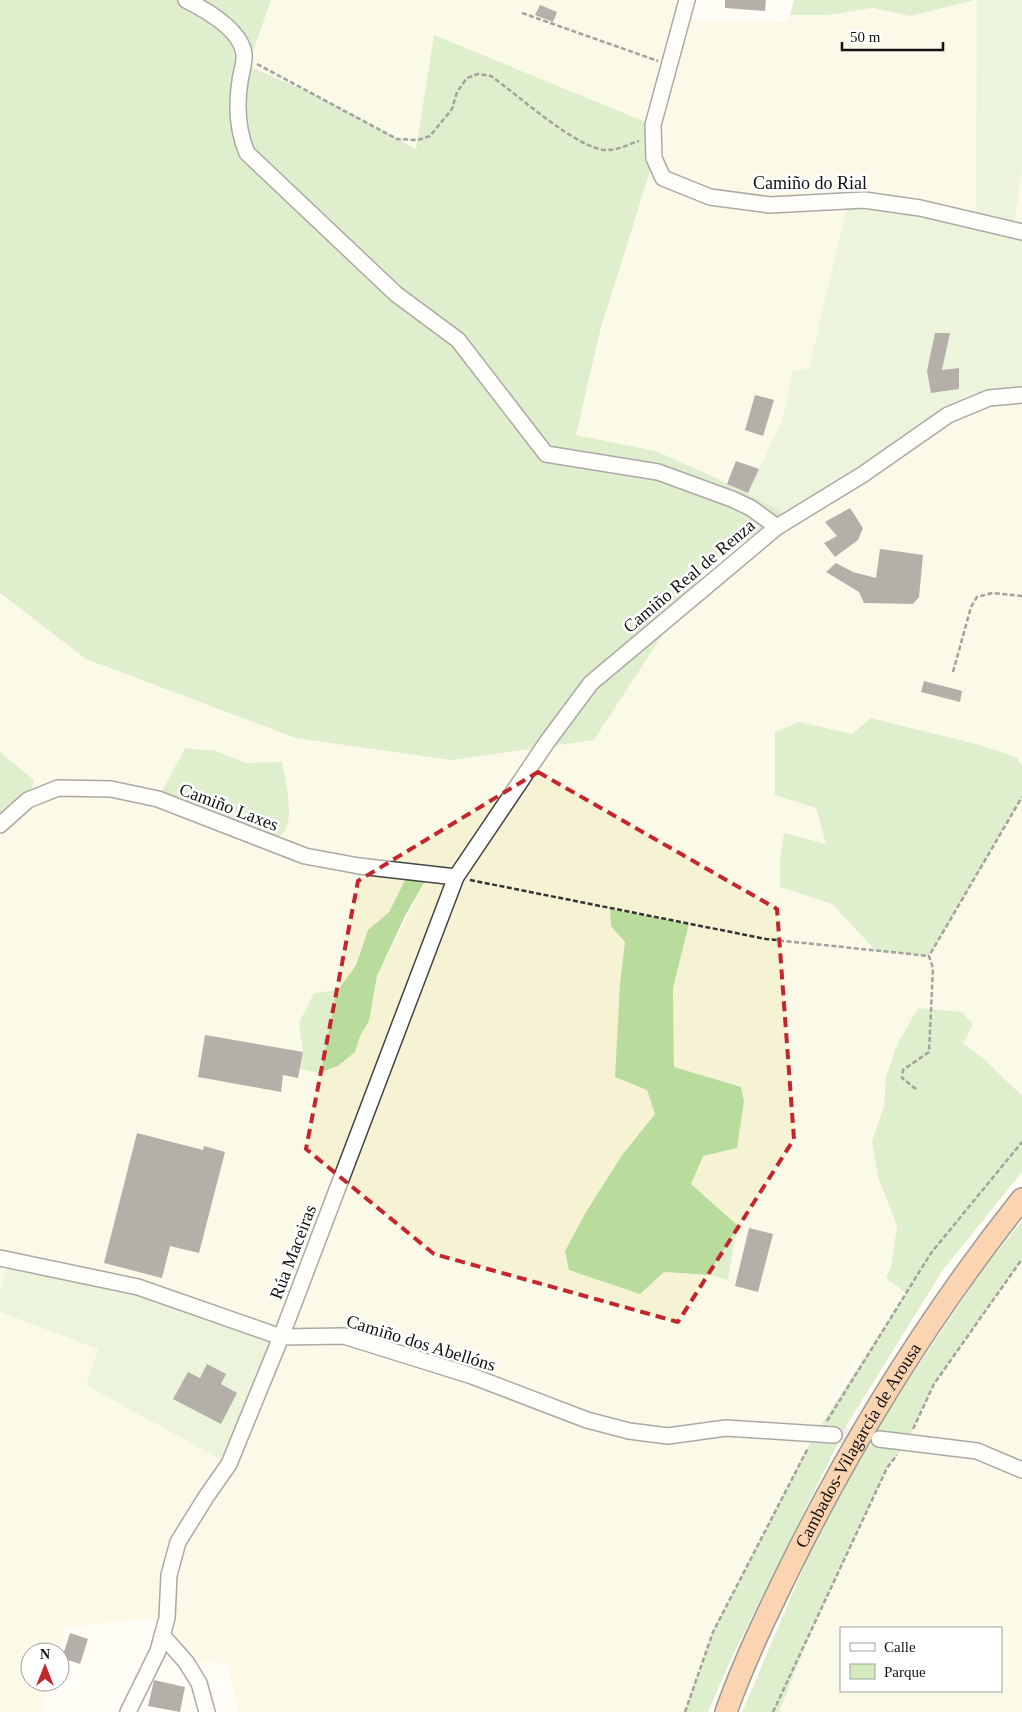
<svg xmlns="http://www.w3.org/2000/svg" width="1022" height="1712" font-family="Georgia,serif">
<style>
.farmland{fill:#f6f3d4;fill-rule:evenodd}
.green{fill:#d5ebbd}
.forest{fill:#b9dc9c}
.building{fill:#5a524d}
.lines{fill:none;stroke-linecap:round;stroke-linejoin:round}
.minor-tunnel{stroke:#dbdad3;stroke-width:15;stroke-dasharray:15 8;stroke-linecap:butt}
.minor-casing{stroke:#444;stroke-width:18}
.highway-casing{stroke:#222;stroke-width:24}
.path{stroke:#333;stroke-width:2.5;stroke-dasharray:5 2.5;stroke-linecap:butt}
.minor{stroke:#fff;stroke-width:15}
.highway{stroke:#f5a25d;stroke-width:21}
.marked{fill:none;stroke:#c4262e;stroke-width:4;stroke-dasharray:10 6;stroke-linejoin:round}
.labels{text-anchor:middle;stroke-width:5;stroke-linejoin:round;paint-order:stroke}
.street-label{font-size:18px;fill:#111;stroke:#fff}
</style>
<rect width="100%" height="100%" fill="#fffdf5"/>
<path class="farmland" d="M271,0H688L687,21L787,22L790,15H829L873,8L910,16L977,0V221L847,206L809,368L790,379L782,421L748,493L656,451L576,435L653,125L434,36L416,149L313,94L248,66Z
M1022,169V232L1013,229Z
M1022,397V766L1016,757L852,734L775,795L816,808L826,845L780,887L832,904L875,950L929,956L1022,797V1096L984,1059L963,1043L886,1077L884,1106L872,1141L878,1177L897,1226L891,1267L886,1277L907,1293L863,1363L855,1361L815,1434L713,1632L685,1712H238L228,1663L186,1662L151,1618L66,1627L59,1652H30V1682H49L40,1711L46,1712H0V1312L98,1349L281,1337L0,1291V832L34,780L0,752V593L86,659L594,740L660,638L710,585L949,417ZM185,748L216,751L246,763ZM409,872L429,874L377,976L373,999L357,1044L303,1052L314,993L338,990L356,964L368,930L389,912ZM611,909L689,924L673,988L674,1067L691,1184L737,1225L728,1280L710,1275L664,1272L565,1251L586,1212L622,1155L655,1114L647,1090L625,942Z
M1022,1259V1712H779L812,1629L887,1468L906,1443L934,1384ZM841,1628H1001V1691H841Z"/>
<path class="green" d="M977,0H1022V169L1013,230L1022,232V394L989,395L786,514L748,493L782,421L793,371L809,368L847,206L840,201L976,221Z
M9,1260L138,1287L281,1337L229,1464L86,1385L98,1349L0,1312V1291Z"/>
<path class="forest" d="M0,0H271L248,66L313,94L416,149L434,35L653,125L654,158L601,328L576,435L656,451L742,490L786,514L706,568L594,740L451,760L296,738L86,659L0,593Z
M794,0H975L910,16L873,8L829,15H790Z
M871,718L980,745L1016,757L1022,766V797L929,956L875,950L832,904L780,887V858L784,833L826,844L816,808L775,795V732L799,722L852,734Z
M185,748L216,751L246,763L282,762C285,777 295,820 284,832C281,836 272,840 268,842L158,799Z
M0,752L34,780L28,800L0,832Z
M409,872L429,874L405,916L377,976L369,1021L360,1036L355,1052L338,1066L319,1073L300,1069L303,1052L299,1023L314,993L338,990L356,965L368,930L389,912Z
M610,909L689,924L673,988L674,1067L741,1087L744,1101L737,1148L703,1156L691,1184L737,1225L728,1280L710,1275L664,1272L640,1294L569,1270L565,1251L586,1212L622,1155L655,1114L647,1090L615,1077L620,984L625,942L611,926Z
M918,1008L962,1012L973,1025L963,1043L984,1059L1022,1096V1172L943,1270L848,1423L733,1655L708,1712H685L713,1632L815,1434L906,1293L886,1278L891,1267L897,1226L878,1177L872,1141L884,1106L886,1077L897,1045Z
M1022,1221V1259L934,1384L906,1443L887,1468L812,1629L779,1712H742L829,1508L888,1410L984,1268Z"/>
<path class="building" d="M725,0H766L765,11L725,8Z
M540,5L557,12L553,22L535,15Z
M935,333H950L942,370L959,368V389L931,393L927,371Z
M755,395L774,400L763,436L745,430Z
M736,461L759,469L748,493L727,484Z
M850,508L863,528L858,540L835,557L824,543L837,536L825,522Z
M880,549L923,555L919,597L913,604L864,603L859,592L826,572L836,563L853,572L876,578Z
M924,681L962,691L960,702L921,692Z
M205,1035L303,1052L298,1078L283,1075L281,1092L198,1077Z
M137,1133L203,1150L204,1146L225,1152L199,1253L170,1246L162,1278L104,1263Z
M749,1228L773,1234L758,1292L735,1286Z
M207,1364L226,1374L221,1384L237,1393L221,1424L173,1399L188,1372L200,1378Z
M70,1633L88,1639L80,1664L62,1658Z
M154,1680L185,1687L180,1712L148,1706Z"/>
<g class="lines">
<path class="minor-tunnel" d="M834,1435L879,1439"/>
<g class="minor-casing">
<path id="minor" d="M186,0C206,10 241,30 244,54C245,62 241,73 240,81C236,106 237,129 247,153L396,294L458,340L546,454L658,472L732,499L751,508L777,527
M687,0L653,125L654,158L663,178L710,197L770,205L864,200L920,208L1022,232
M0,825L28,800L58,788L111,789L158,799L305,856L359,866L456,877
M0,1258L138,1287L281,1337L344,1336L472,1376L587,1420L629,1431L668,1436L726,1428L834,1435
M879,1439L977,1451L1022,1470
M162,1635L186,1662L199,1683L207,1712
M128,1712L158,1651L167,1618L169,1575L178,1542L206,1497L229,1464L281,1337L456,877L547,742L591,683L777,527L862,475L948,415L989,398L1022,395"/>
</g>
<g class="highway-casing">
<g id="highway">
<path id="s1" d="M726,1712C744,1661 768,1612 792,1563C856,1434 932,1312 1022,1199"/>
</g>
</g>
<path class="path" d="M522,13L658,61
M257,64L397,139L418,140L430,136L452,109L457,92L467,78L478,74L491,76C519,96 567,140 599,149C613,153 626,145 639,141
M953,672L971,607L977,597L992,593L1022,596
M470,880L766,939L929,956
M916,1089L902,1078L903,1070L929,1052L933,968L929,956L1022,797
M827,1421L931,1253L1022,1142
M913,1429L934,1384L1022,1259
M685,1712L713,1632L808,1448
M773,1712L887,1468L897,1455"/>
<use href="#minor" class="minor"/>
<use href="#highway" class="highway"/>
</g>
<path d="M0 0H1022V1712H0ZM538,772L777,909L794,1139L678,1322L434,1254L306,1149L358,881Z" fill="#fffdf5" fill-opacity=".55" fill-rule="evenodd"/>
<path class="marked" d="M538,772L777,909L794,1139L678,1322L434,1254L306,1149L358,881Z"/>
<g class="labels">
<g class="street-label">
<text x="810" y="189">Camiño do Rial</text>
<text transform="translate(689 576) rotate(-40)" y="6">Camiño Real de Renza</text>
<text transform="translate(229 807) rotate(21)" y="6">Camiño Laxes</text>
<text transform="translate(293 1252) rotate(-69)" y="6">Rúa Maceiras</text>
<text transform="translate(421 1343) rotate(17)" y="6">Camiño dos Abellóns</text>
<text dy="6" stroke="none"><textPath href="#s1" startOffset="298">Cambados-Vilagarcía de Arousa</textPath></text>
</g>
</g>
<rect x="840" y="1627" width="162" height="65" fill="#ffffff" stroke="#a0a0a0"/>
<rect x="850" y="1643" width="25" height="8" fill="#ffffff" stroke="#a0a0a0"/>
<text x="884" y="1652" font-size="15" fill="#111111">Calle</text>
<rect x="850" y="1664" width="25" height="15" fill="#d5ebbd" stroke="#a0a0a0"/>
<text x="884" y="1677" font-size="15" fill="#111111">Parque</text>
<g transform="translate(45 1667)"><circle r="24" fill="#ffffff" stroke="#a0a0a0"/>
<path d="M0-4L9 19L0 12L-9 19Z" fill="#c4262e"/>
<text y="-8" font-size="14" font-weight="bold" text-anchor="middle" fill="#111111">N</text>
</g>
<path d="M842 42v8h101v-8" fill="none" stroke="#111111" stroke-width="2.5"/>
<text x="850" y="42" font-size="15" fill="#111111" stroke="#ffffff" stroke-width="4" paint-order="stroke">50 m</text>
</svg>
